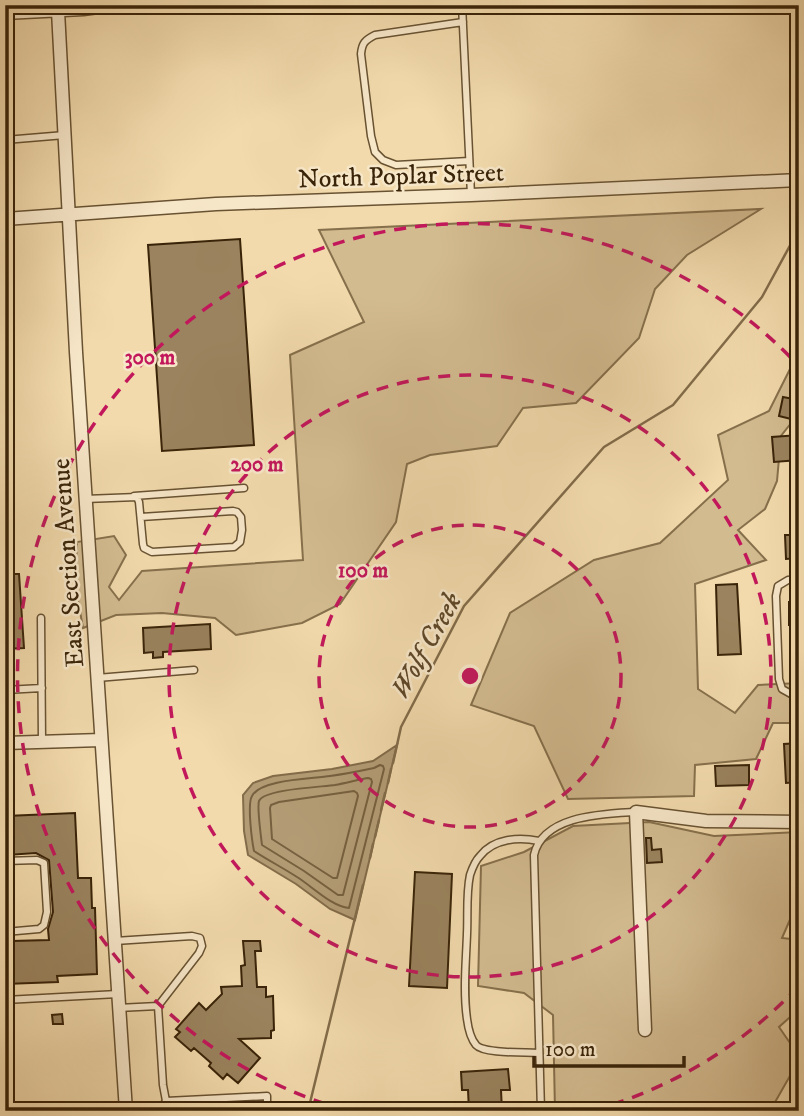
<svg xmlns="http://www.w3.org/2000/svg" width="804" height="1116" font-family="'IM FELL DW Pica',serif">
<style>
.green{fill:#d3bb90;stroke:#86704c;stroke-width:2}
.water{fill:#b39c75;stroke:#836c4a;stroke-width:2}
.lines{fill:none;stroke-linecap:round;stroke-linejoin:round}
.shore{stroke:#76603f;stroke-width:2}
.stream{stroke:#836c4a;stroke-width:2.5}
.building{fill:#9a835e;stroke:#3a2409;stroke-width:2}
.lane-casing{stroke:#685232;stroke-width:9}
.street-casing{stroke:#685232;stroke-width:15}
.lane{stroke:#f7e7c9;stroke-width:6}
.street{stroke:#f7e7c9;stroke-width:12}
.ring{fill:none;stroke:#c2185b;stroke-width:3.5;stroke-dasharray:12 9}
.labels{text-anchor:middle;stroke-width:5;stroke-linejoin:round;paint-order:stroke}
.street-label{font-size:26px;fill:#3a2409;stroke:#f7e7c9}
.water-label{font-size:28px;font-style:italic;fill:#5e4829;stroke:#f7e7c9}
.centre{fill:#c2185b;stroke:#f7e7c9;stroke-width:3.5}
.ring-label{font-size:21px;text-anchor:middle;font-weight:bold;fill:#c2185b;stroke:#f7e7c9;stroke-width:5;stroke-linejoin:round;paint-order:stroke}
</style>
<rect width="100%" height="100%" fill="#f2daac"/>
<filter id="stains"><feTurbulence type="fractalNoise" baseFrequency=".00286" numOctaves="4"/><feColorMatrix values="0 0 0 0 .2 0 0 0 0 .09 0 0 0 0 .02 0 0 0 .5 -.17"/></filter>
<radialGradient id="worn" r=".72"><stop offset=".6" stop-color="#630" stop-opacity="0"/><stop offset="1" stop-color="#630" stop-opacity=".3"/></radialGradient>
<path class="green" d="M761,209L687,255L655,289L639,338L576,403L523,408L497,446L430,455L407,464L396,522L340,604L302,623L236,635L215,618L162,613L116,615L83,628L75,584L77,542L114,536L126,555L109,587L119,600L142,571L303,560L290,355L364,322L319,230Z
M799,351V413L781,436L777,481L765,509L738,530L766,560L695,584L698,689L735,713L758,685L799,683V723H773L756,759L695,765L694,796L568,799L534,726L471,705L510,613L594,560L660,543L728,480L718,435L769,411Z
M649,822L714,836L799,832V899L782,938L799,940V1009L779,1027L799,1056V1060L770,1111H555L553,1015L524,993L478,986L481,866L524,852L573,826Z"/>
<path class="water" d="M397,745L355,920L330,909L296,884L248,855L244,831L243,795L253,783L273,776L332,769L373,761Z"/>
<g class="lines">
<path class="shore" d="M380,765L383,766L384,769L349,908C331,906 313,887 297,877C283,868 268,860 254,851C252,841 247,804 252,796C261,779 312,779 330,776C345,774 360,771 374,768Z
M368,778L371,779L372,782L343,895H338L304,871L262,845C261,837 257,807 259,801C264,789 322,787 335,785C346,783 357,780 368,778Z
M354,791L357,793L358,796L337,878H333L272,839L270,808L271,805L279,802Z"/>
<path class="stream" d="M393,763L401,727L464,606L604,447L673,405L762,297L799,229
M388,783L391,769
M381,810L385,793
M375,837L379,820
M370,858L373,844
M308,1111L363,885"/>
</g>
<path class="building" d="M240,239L254,445L162,451L148,245Z
M783,397L799,400V421L779,416Z
M799,435V460L774,462L772,437Z
M785,535H799V558L786,559Z
M5,574H19L24,648L5,649Z
M737,584L741,654L718,655L716,585Z
M789,602H799V625H789Z
M210,624L211,649L163,652V657L153,658V652L144,653L143,628Z
M799,743V782L786,783L784,744Z
M749,765V785L716,786L715,766Z
M75,813L78,878H91L92,908H95L97,974L57,976L58,982L5,984V950L12,951V941L49,940L48,929L53,912L49,860L36,853L7,855L6,816Z
M646,838H651L652,850L661,849L662,862L647,863Z
M415,872L452,874L447,988L409,986Z
M243,941H260L261,951H255L257,987H266V997L273,996L274,1030L271,1031V1038L239,1039L260,1058L238,1083L227,1074L223,1079L209,1066L211,1063L194,1048L191,1051L175,1037L180,1032L176,1029L199,1003L206,1010L222,994L221,987L242,986L241,966L245,965Z
M790,1008H799V1052H792Z
M62,1014L63,1024H53L52,1015Z
M508,1069L510,1090H501L502,1111H469L468,1090H462L461,1072Z"/>
<g class="lines">
<g class="lane-casing">
<path id="lane" d="M462,5L471,195
M463,22L375,35C365,40 362,43 361,54L371,136L375,152L383,160L396,165L469,161
M5,140L65,135
M134,496L244,488
M85,499L137,497L139,502L143,544L144,548L152,552L234,547L240,542L242,530L241,517L237,512L233,511L141,517
M799,579L788,580L778,586L776,596L779,679L782,689L791,694L799,695
M41,618L42,742
M97,678L194,670
M5,690L42,688
M5,861L37,860L44,863L47,912L44,925L39,929L5,932
M115,941L192,936L200,938L202,946L199,953L158,1006L163,1085L166,1101
M5,1000L118,994
M118,1008L158,1006
M538,1053C525,1052 484,1054 476,1045C471,1039 468,1027 467,1019C463,991 466,962 467,934C468,914 466,894 470,875C472,869 476,860 480,856C494,838 519,837 539,841
M159,1111L166,1101L267,1096V1111
M541,1111L534,855C543,815 603,814 636,812"/>
</g>
<g class="street-casing">
<path id="street" d="M58,11L76,352L126,1111
M5,13L83,9L113,5
M5,219L216,204L471,195L799,180
M5,743L101,740
M645,1030L636,812L706,821L799,822"/>
</g>
<use href="#lane" class="lane"/>
<use href="#street" class="street"/>
</g>
<g class="ring">
<circle cx="470" cy="676" r="151"/>
<circle cx="470" cy="676" r="301"/>
<path d="M798 987A452 452 0 0 1 595 1110M345 1110A452 452 0 1 1 798 365"/>
</g>
<g class="labels">
<g class="street-label">
<text transform="translate(401 175) rotate(-2)" y="9">North Poplar Street</text>
<text transform="translate(67 563) rotate(-94)" y="9">East Section Avenue</text>
</g>
<g class="water-label">
<text transform="translate(425 645) rotate(-61)" y="10">Wolf Creek</text>
</g>
</g>
<circle cx="470" cy="676" r="10" class="centre"/>
<g class="ring-label">
<text x="150" y="364">300 m</text>
<text x="257" y="471">200 m</text>
<text x="363" y="577">100 m</text>
</g>
<rect width="804" height="1116" fill="none" stroke="#f2daac" stroke-width="28"/>
<rect x="7" y="7" width="790" height="1102" fill="none" stroke="#3a2409" stroke-width="3.5"/>
<rect x="14" y="14" width="776" height="1088" fill="none" stroke="#3a2409" stroke-width="2"/>
<path d="M534 1056v10h150v-10" fill="none" stroke="#3a2409" stroke-width="3.5"/>
<text x="545" y="1056" font-size="21" fill="#3a2409" stroke="#f7e7c9" stroke-width="5" paint-order="stroke">100 m</text>
<rect width="100%" height="100%" filter="url(#stains)"/>
<rect width="100%" height="100%" fill="url(#worn)"/>
</svg>
